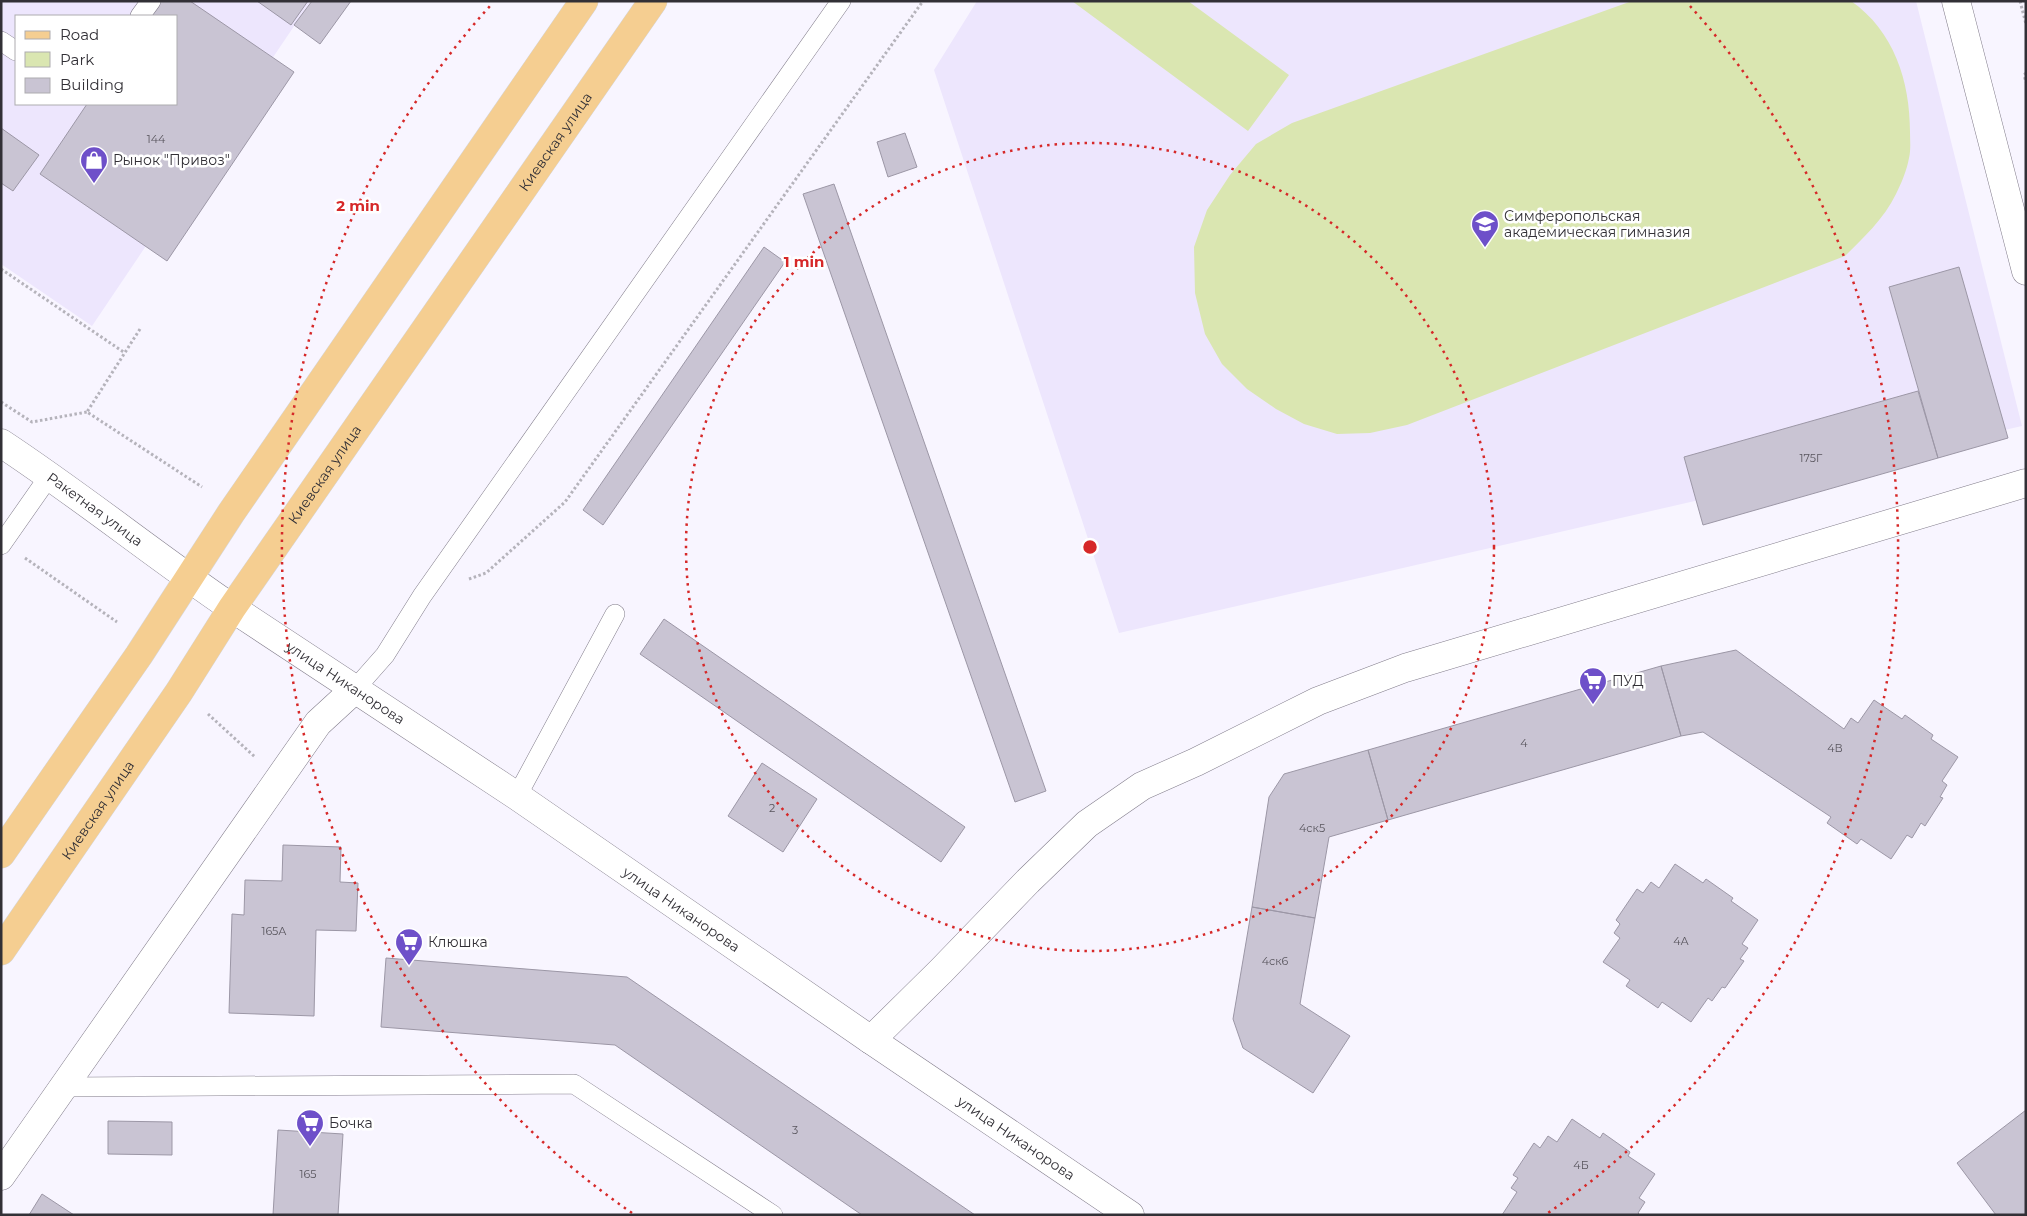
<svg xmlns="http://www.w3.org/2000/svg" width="2027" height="1216" font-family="Montserrat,sans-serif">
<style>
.built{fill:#ede6fd;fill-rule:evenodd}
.green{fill:#dae6b1}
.building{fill:#c9c4d3;stroke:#9c97a6}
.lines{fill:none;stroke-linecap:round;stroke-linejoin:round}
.service-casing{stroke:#827d8b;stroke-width:20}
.minor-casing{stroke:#827d8b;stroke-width:29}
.tertiary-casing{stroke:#827d8b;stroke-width:29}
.primary-casing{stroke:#d6d6d7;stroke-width:29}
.path{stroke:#b5b3bb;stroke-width:3;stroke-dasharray:2.5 2.5;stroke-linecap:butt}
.service{stroke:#fff;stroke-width:19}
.minor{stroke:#fff;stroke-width:28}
.tertiary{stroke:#fff;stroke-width:28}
.primary{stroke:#f5ce91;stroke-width:28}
.ring{fill:none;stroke:#d62828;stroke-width:2.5;stroke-dasharray:2.5 5}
.labels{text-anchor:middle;stroke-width:5;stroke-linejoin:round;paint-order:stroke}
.number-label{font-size:11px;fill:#58555d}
.street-label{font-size:14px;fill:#323036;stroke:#fff}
.poi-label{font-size:14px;fill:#323036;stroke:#fff;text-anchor:start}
.centre{fill:#d62828;stroke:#fff;stroke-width:2.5}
.ring-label{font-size:15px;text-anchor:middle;font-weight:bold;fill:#d62828;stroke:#fff;stroke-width:5;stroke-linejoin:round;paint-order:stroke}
</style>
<rect width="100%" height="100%" fill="#f8f5ff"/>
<path class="built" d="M1,1H311L92,326L1,264ZM16,16H176V104H16Z
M977,1H1916L2022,426L1119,633L934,70Z"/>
<path class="green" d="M1072,1H1188L1289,75L1248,131Z
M1632,1H1851C1894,31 1910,81 1910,132C1910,140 1911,150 1909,158C1907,170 1901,184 1896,194C1884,219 1863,238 1845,256L1407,425L1370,433L1337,434L1304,424L1276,409L1247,389L1222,364L1205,334L1195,293L1194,247L1207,210L1230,175L1256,144L1292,123Z"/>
<path class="building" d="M157,1H190L294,72L167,261L40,174L87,104H176V16H147Z
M257,1H308L291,25Z
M312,1H351L320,44L294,25Z
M1,128L39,155L13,191L1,183Z
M905,133L917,167L888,177L877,142Z
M834,184L1046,791L1015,802L803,194Z
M764,247L785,262L603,525L583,510Z
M1959,267L2008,438L1938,458L1889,287Z
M1918,391L1938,458L1703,525L1684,457Z
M664,619L965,827L941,862L640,654Z
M1736,650L1844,729L1851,718L1858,723L1874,700L1902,719L1905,715L1933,735L1931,739L1958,757L1942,781L1947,785L1940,797L1943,798L1925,826L1921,823L1912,838L1907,835L1891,859L1861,839L1857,844L1827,823L1831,817L1703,732L1681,736L1661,666Z
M1661,666L1681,736L1388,820L1368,750Z
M1368,750L1388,820L1329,837L1315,918L1252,907L1269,797L1284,774Z
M762,763L817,799L783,852L728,816Z
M283,845L341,847L340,882L358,883L356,931L316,930L314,1016L229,1013L232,914L244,915L245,880L282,881Z
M1675,864L1703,883L1706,879L1733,898L1731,901L1758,920L1742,944L1748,948L1740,959L1744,961L1725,988L1722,987L1712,1001L1708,998L1691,1022L1662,1002L1658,1008L1626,986L1630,980L1603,962L1620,938L1614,933L1620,924L1616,920L1637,889L1643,893L1651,882L1659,888Z
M1252,907L1315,918L1300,1004L1350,1036L1313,1093L1243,1048L1233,1019Z
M386,958L627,977L975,1215H862L615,1045L381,1027Z
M2026,1110V1215H1996L1957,1163Z
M1572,1119L1600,1138L1603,1133L1630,1152L1628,1156L1655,1174L1639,1198L1645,1202L1638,1213L1640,1215H1502L1517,1192L1511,1188L1518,1178L1513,1175L1534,1143L1540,1148L1548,1136L1557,1142Z
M108,1121L172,1122V1155L108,1154Z
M278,1130L343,1134L338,1215H273Z
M42,1194L74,1215H29Z"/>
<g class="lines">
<g class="service-casing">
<path id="service" d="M140,16L151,1
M1,41L16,51
M1,545L50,475
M355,689L385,655L422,596L841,1
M517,796L615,614
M64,1087L574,1084L773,1215"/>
</g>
<g class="minor-casing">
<g id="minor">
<path id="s1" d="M1,443C80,495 154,555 232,608"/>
<path id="s2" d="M871,1040L1130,1215"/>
<path d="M1,1176L318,723L355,689"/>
</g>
</g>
<g class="tertiary-casing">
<g id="tertiary">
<path d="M1956,1L2026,271"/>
<path id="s3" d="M232,608L517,796L871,1040L941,971L1028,881L1087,824L1142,786L1196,762L1318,701L1405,668L2026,483"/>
</g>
</g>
<g class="primary-casing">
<g id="primary">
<path d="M1,854L139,655L231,513L584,1"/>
<path id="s4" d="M1,951L179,692L232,608L653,1"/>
</g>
</g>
<path class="path" d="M2020,1L2026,24
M2026,73L2024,75L2026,82
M1,269L125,353
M140,329L87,412L202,487
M1,402L32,422L87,412
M25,558L117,622
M469,579L486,573L565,502L923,1
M208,714L255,757"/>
<use href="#service" class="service"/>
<use href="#minor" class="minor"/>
<use href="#tertiary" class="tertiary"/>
<use href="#primary" class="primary"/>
</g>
<g class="ring">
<circle cx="1090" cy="547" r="404"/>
<path d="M632 1213A808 808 0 0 1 490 6M1690 6A808 808 0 0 1 1548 1213"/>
</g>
<defs>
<g id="shop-pin" transform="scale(1.4375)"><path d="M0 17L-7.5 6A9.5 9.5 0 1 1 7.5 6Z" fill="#6e50c9" stroke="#fff"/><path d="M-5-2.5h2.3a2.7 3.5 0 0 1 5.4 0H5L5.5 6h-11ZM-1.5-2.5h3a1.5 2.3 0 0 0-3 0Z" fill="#fff"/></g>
<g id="school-pin" transform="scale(1.4375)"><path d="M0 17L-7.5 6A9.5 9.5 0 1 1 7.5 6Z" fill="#6e50c9" stroke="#fff"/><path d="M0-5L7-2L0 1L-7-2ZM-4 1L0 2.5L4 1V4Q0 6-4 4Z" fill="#fff"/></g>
<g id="supermarket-pin" transform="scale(1.4375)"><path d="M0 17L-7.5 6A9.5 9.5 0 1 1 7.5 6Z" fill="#6e50c9" stroke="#fff"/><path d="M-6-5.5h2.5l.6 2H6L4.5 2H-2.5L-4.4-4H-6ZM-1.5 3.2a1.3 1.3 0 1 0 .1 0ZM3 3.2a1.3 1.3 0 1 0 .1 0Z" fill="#fff"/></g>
</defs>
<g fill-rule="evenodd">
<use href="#shop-pin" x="94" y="160"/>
<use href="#school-pin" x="1485" y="224"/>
<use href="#supermarket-pin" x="1593" y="681"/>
<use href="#supermarket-pin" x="409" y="942"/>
<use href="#supermarket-pin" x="310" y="1123"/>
</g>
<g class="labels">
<g class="number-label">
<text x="156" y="143">144</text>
<text x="1811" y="462">175Г</text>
<text x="1524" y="747">4</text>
<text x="1835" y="752">4В</text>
<text x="772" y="812">2</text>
<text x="1312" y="832">4ск5</text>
<text x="274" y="935">165А</text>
<text x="1681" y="945">4А</text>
<text x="1275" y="965">4ск6</text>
<text x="795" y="1134">3</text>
<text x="1581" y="1169">4Б</text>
<text x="308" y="1178">165</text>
</g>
<g class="street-label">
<text dy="5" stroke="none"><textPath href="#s4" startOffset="981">Киевская улица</textPath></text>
<text dy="5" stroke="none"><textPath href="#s4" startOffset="576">Киевская улица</textPath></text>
<text dy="5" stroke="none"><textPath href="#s1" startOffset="115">Ракетная улица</textPath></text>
<text dy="5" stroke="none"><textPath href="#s3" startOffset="136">улица Никанорова</textPath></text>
<text dy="5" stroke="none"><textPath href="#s4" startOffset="171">Киевская улица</textPath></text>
<text dy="5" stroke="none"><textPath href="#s3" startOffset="541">улица Никанорова</textPath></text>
<text dy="5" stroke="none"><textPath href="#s2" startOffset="175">улица Никанорова</textPath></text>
</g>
<g class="poi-label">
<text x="113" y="165">Рынок "Привоз"</text>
<text x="1504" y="221">Симферопольская<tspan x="1504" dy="16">академическая гимназия</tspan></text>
<text x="1612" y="686">ПУД</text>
<text x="428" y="947">Клюшка</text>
<text x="329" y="1128">Бочка</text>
</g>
</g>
<circle cx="1090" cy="547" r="8" class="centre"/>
<g class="ring-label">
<text x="358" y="211">2 min</text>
<text x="804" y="267">1 min</text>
</g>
<rect width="2027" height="1216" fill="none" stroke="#323036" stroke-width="5"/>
<rect x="15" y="15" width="162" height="90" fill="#ffffff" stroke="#adacaf"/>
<rect x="25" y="31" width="25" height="8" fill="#f5ce91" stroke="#adacaf"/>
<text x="60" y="40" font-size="15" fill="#323036">Road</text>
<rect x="25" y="52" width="25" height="15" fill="#dae6b1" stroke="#adacaf"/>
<text x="60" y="65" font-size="15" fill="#323036">Park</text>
<rect x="25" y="78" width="25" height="15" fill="#c9c4d3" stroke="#adacaf"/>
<text x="60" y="90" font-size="15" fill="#323036">Building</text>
</svg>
